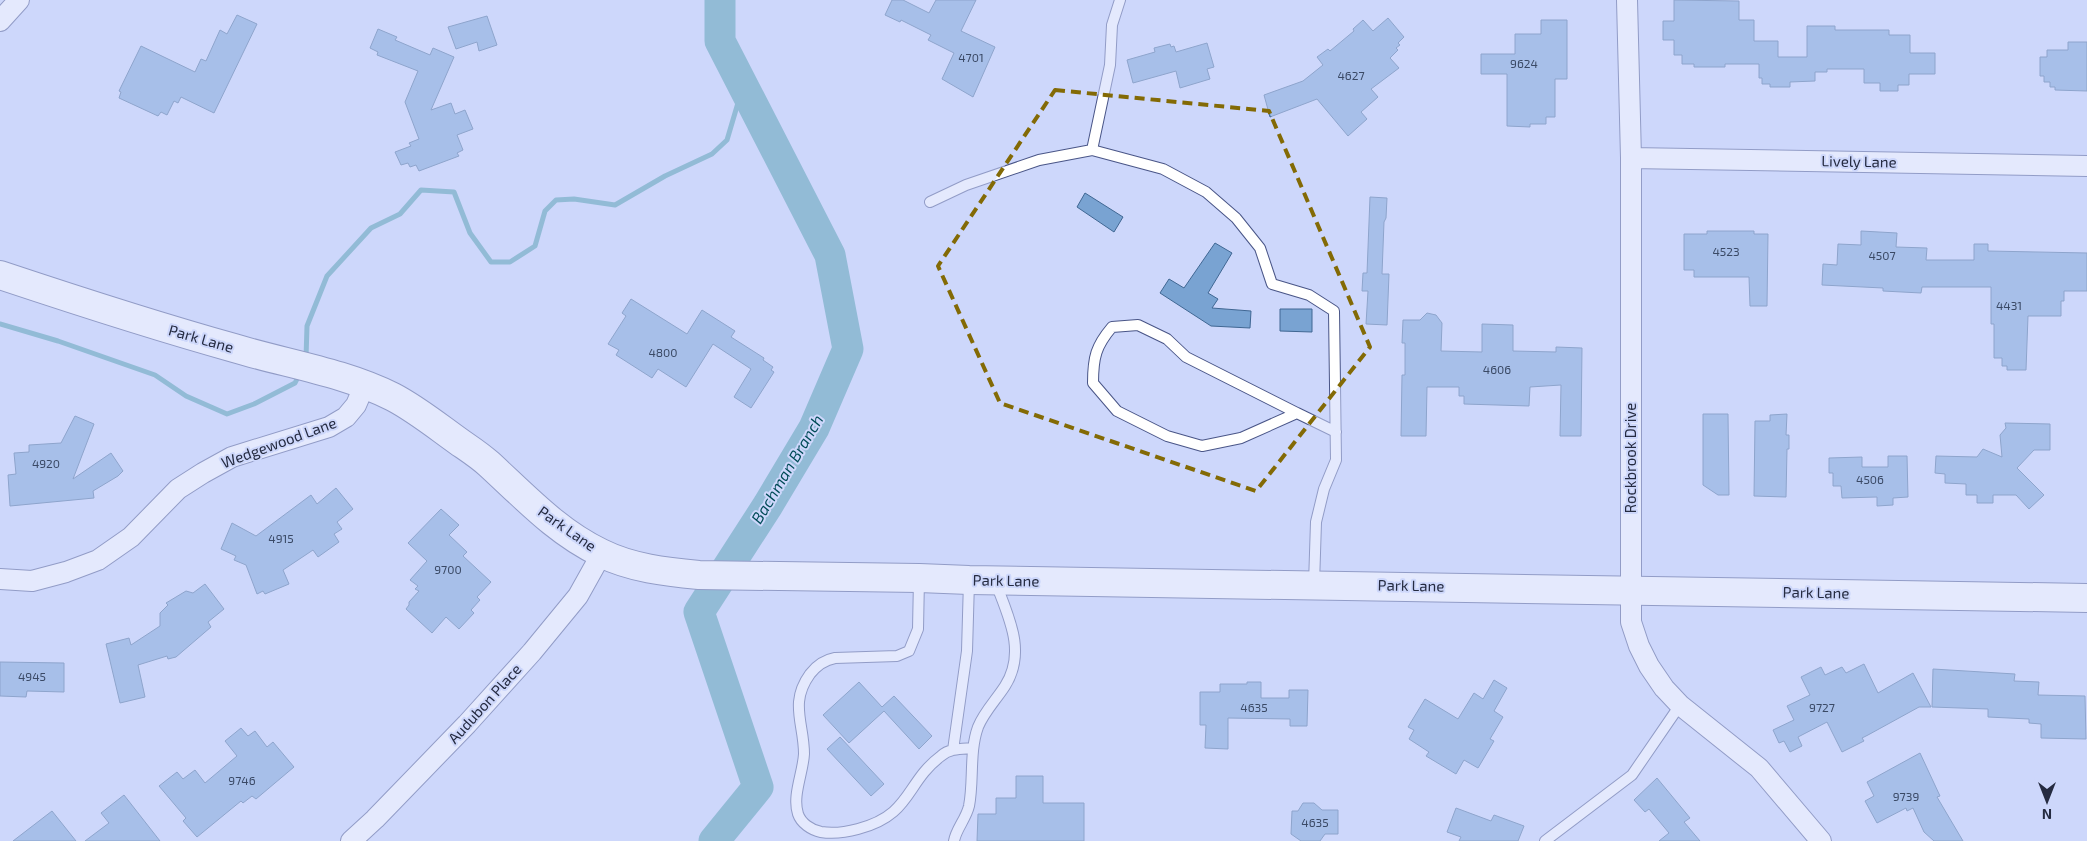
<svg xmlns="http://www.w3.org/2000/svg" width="2087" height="841" font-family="'Exo 2',sans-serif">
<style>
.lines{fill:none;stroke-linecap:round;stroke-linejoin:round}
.stream{stroke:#4b99a9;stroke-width:5}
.river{stroke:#4b99a9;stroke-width:31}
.building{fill:#79a3d2;stroke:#406793}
.lane-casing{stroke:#495587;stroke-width:12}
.street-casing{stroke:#495587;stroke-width:22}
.secondary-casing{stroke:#495587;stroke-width:30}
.lane{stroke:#fff;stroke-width:10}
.street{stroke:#fff;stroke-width:20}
.secondary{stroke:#fff;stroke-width:28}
.marked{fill:none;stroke:#836a05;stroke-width:4;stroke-dasharray:10 6;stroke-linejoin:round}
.labels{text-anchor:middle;stroke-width:4;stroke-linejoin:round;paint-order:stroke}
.number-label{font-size:12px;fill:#3a4965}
.street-label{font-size:15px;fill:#252b41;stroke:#cdd7fb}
.water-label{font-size:16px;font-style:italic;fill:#014b57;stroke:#cdd7fb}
</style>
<rect width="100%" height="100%" fill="#cdd7fb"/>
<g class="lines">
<path class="stream" d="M0,324L58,341L155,375L186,396L227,414L254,404L295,383L300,373
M306,358L307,326L327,276L371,228L400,214L421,190L454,192L470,233L491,262H510L535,246L545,211L556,200L574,199L615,205L665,176L712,154L727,140L743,86"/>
<path class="river" d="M714,841L758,787L699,612L768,505L814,428L848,349L830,255L720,41V0"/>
</g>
<path class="building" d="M892,0H903L929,13L936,0H976L961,31L995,47L973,97L942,79L954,53L928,40L931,35L901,20L900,22L885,15Z
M1674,0L1739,1V20H1754V41H1778V57H1807V26H1835V30H1889V35H1910V53H1935V74H1909V85H1898V91H1880V83H1864V69H1827V72H1815V81L1790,82V87H1770V84H1762V78H1759V64H1725V67H1694V64H1682V55H1674V40H1663V21H1674Z
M237,15L257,24L214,113L181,97L178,103L174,101L167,115L161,112L158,116L119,98L121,92L119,91L141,46L195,72L201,59L206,61L220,30L227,34Z
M487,16L497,45L479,51L477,42L456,49L448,27Z
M1388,18L1404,37L1398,43L1400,45L1396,48L1398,50L1390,58L1399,68L1371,89L1378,97L1361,112L1367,119L1348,136L1317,99L1270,117L1264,95L1303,81L1323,65L1317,57L1328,49L1330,51L1354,31L1353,29L1363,20L1373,31Z
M1541,20H1567V79H1555V117H1546V124H1530V127L1507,126V74H1481V54H1515V34H1541Z
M378,29L397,37L395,40L430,55L433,48L454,57L431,110L451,103L455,114L465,110L473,129L457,135L463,150L457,153L459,156L419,171L416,165L410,167L408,163L401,165L395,152L411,146L409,143L419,139L405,102L418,71L377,55L378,52L370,48Z
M2068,42H2087V91L2055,90V87H2050V82H2044V76H2040V57H2047V50H2068Z
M1207,43L1214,67L1207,69L1210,79L1180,88L1176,71L1133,83L1127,60L1155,52L1154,48L1170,44L1171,47L1174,46L1176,52Z
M1085,193L1123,217L1114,232L1077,207Z
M1370,197L1387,198L1386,218L1384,222L1382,274H1389L1387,325L1366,324L1368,291H1362L1363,273H1367Z
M1707,231H1754V234H1768L1767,306H1750L1749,277H1694V270H1684V234H1707Z
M1861,231L1897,233L1896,247L1927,248L1926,260H1974V244H1988V251L2087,253V291H2064V301H2061V316H2028L2026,370H2007V366H2002V358H1994V324H1991V287H1922L1921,293L1883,291V288L1822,285L1823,264L1837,265L1838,244L1861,245Z
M1215,243L1232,253L1208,293L1218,299L1212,308L1251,311L1250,328L1211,326L1160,293L1169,279L1184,288Z
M631,299L687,334L702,310L735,331L731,337L764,358L763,360L773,367L771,370L774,372L751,408L734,397L751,369L713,344L686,387L658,369L652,378L616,355L619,350L608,344L626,316L622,313Z
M1280,309H1312V332L1280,331Z
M1427,313L1436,315L1442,323L1441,351L1482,352V324L1513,325V351L1556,352V347L1582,348L1581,436H1560L1561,385L1530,387L1529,406L1464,404V396H1459V387H1427L1426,436H1401L1402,375H1405V343H1402L1403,320H1420Z
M1703,414H1728L1729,495H1718L1703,485Z
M1787,414L1786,435H1789V449H1787L1786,497L1754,496L1755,421H1770V415Z
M75,416L94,424L73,479L111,453L123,471L118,476L93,491L94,498L10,506L8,475L16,474L14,453L29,452V445L61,443Z
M2005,423L2050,424V450H2034L2017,468L2044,495L2029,509L2016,495H1993V503H1977V495H1966V484L1945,483V474L1935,473L1936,456L1977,457L1983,449L2002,457L2000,435L2006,428Z
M1888,456H1907L1908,497L1893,498V505L1877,506V497L1842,498L1841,486H1833V473H1829V458L1862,457V467H1888Z
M336,488L353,509L337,522L342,529L334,534L339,542L318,557L313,550L283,570L289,584L265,594L263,591L257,594L246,565L234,560L236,556L221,549L232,523L256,536L311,495L317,504Z
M441,509L459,525L449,535L467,552L463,556L491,582L477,597L480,600L471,610L474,613L459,629L446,617L432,633L406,609L409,605V602L419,591L415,589L418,586L410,580L427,561L408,543Z
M205,584L224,609L208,622L211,627L176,657L168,659L167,656L138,665L145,697L120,703L106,644L129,638L131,645L160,626V613L168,605L166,603L186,591L193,593Z
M0,662L64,663V692L27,691L26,697L0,696Z
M1864,664L1878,693L1913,673L1931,707H1919L1868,735L1862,738L1864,741L1842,752L1827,722L1798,737L1802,746L1790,752L1784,741L1779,743L1773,730L1794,720L1787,706L1810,695L1801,677L1821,667L1825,675L1842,667L1846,673Z
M1933,669L2015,674L2014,681L2039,682L2038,695L2085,696L2086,739L2041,738V724L2029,723V719L1988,717V709L1932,707Z
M1494,680L1507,688L1494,711L1503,717L1490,739L1494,741L1478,768L1464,760L1456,774L1426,756L1429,752L1409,739L1414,730L1408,727L1425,699L1458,719L1474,693L1483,699Z
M859,682L882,707L894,696L932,736L919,749L884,711L849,743L823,715Z
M1247,682H1261V698H1289V690H1308L1307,726H1290V719L1228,718V749L1205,748L1206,725H1200V692H1220V684H1247Z
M241,728L248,736L255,731L267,747L273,742L294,767L256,799L252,796L243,803L241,801L197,837L183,821L186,818L159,786L177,772L183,779L195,770L205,783L237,756L225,741Z
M840,737L884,784L871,796L827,749Z
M1920,753L1940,796L1937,797L1963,841H1934L1924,832L1913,808L1907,811L1906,808L1877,823L1865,801L1874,796L1867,782Z
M1016,776H1043V803H1084V841H977L978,814H996V798H1016Z
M1657,778L1690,818L1684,822L1700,841H1659L1669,833L1649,809L1645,812L1634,800Z
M124,795L160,841H85L109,823L101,813Z
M1303,803H1314L1322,810H1338V834H1325L1320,841H1301L1291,834L1292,811H1298Z
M1456,808L1491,821L1494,815L1524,826L1518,841H1459L1461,837L1447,832Z
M52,811L76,841H13Z"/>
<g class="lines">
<g class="lane-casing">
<path id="lane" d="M1092,150L1110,65L1112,25L1120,0
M930,202L966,185L1039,160L1092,150L1163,169L1206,192L1236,218L1260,248L1272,284L1309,295L1334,311L1336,460L1324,489L1316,522L1314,584
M1297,413L1186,357L1167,339L1138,325L1112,327C1096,346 1093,357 1093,383L1117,411L1167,436L1202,446L1241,438L1297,413L1336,432
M919,579L918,629L909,651L897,656L835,658C824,660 817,665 810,674C789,703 804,723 804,754C803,773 792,796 798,814C801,823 811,830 821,832C833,834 847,832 858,829C912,815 905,783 941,756C950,748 962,749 973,748
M953,750L967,651L969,581
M954,841C956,829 966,819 969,806C974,781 969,752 978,727C984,712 996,700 1005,686C1027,651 1008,616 995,581
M1545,841L1632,775L1680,705"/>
</g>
<g class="street-casing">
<path id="street" d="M1627,0L1631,158V622L1639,646L1649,666L1664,688L1680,705L1759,768L1821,841
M0,21L19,0
M1631,158L2087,166
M0,579L32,581L66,572L98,560L131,537L178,489L203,473L232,457L329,427L346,417L356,405L365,384
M351,841L375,819L467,724L532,652L578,596L602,553"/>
</g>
<g class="secondary-casing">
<path id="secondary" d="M0,275C78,301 155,326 234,348C287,364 343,372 393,397C416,409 437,426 458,441C468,448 479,455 489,464C525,497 557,532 601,553C631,568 666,572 699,575L919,578L969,580L2087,598"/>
</g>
<use href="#lane" class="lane"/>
<use href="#street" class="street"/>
<use href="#secondary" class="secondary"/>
</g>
<path d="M0 0H2087V841H0ZM1055,90L1269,111L1370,347L1256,491L1000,403L938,266Z" fill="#cdd7fb" fill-opacity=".55" fill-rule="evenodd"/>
<path class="marked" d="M1055,90L1269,111L1370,347L1256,491L1000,403L938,266Z"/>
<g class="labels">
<g class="number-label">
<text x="971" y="62">4701</text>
<text x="1524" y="68">9624</text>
<text x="1351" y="80">4627</text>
<text x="1726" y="256">4523</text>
<text x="1882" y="260">4507</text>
<text x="2009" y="310">4431</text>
<text x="663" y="357">4800</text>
<text x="1497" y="374">4606</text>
<text x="46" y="468">4920</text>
<text x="1870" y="484">4506</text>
<text x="281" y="543">4915</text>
<text x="448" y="574">9700</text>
<text x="32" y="681">4945</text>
<text x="1254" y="712">4635</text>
<text x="1822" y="712">9727</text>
<text x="242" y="785">9746</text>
<text x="1906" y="801">9739</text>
<text x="1315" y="827">4635</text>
</g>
<g class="street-label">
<text transform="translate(1859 162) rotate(1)" y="5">Lively Lane</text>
<text transform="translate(201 339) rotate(16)" y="5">Park Lane</text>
<text transform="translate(279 443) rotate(-20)" y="5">Wedgewood Lane</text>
<text transform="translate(1631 458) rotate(-90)" y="5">Rockbrook Drive</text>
<text transform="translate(567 529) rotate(35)" y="5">Park Lane</text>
<text transform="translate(1006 581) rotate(1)" y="5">Park Lane</text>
<text transform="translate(1411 586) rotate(1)" y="5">Park Lane</text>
<text transform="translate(1816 593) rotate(1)" y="5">Park Lane</text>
<text transform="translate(485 704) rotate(-48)" y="5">Audubon Place</text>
</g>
<g class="water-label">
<text transform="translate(787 469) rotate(-59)" y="6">Bachman Branch</text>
</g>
</g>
<g transform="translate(2047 801) rotate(180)" stroke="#cdd7fb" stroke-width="4" paint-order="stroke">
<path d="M0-4L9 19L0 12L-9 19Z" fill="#252b41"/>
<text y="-8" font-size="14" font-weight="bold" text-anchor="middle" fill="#252b41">N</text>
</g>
</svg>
